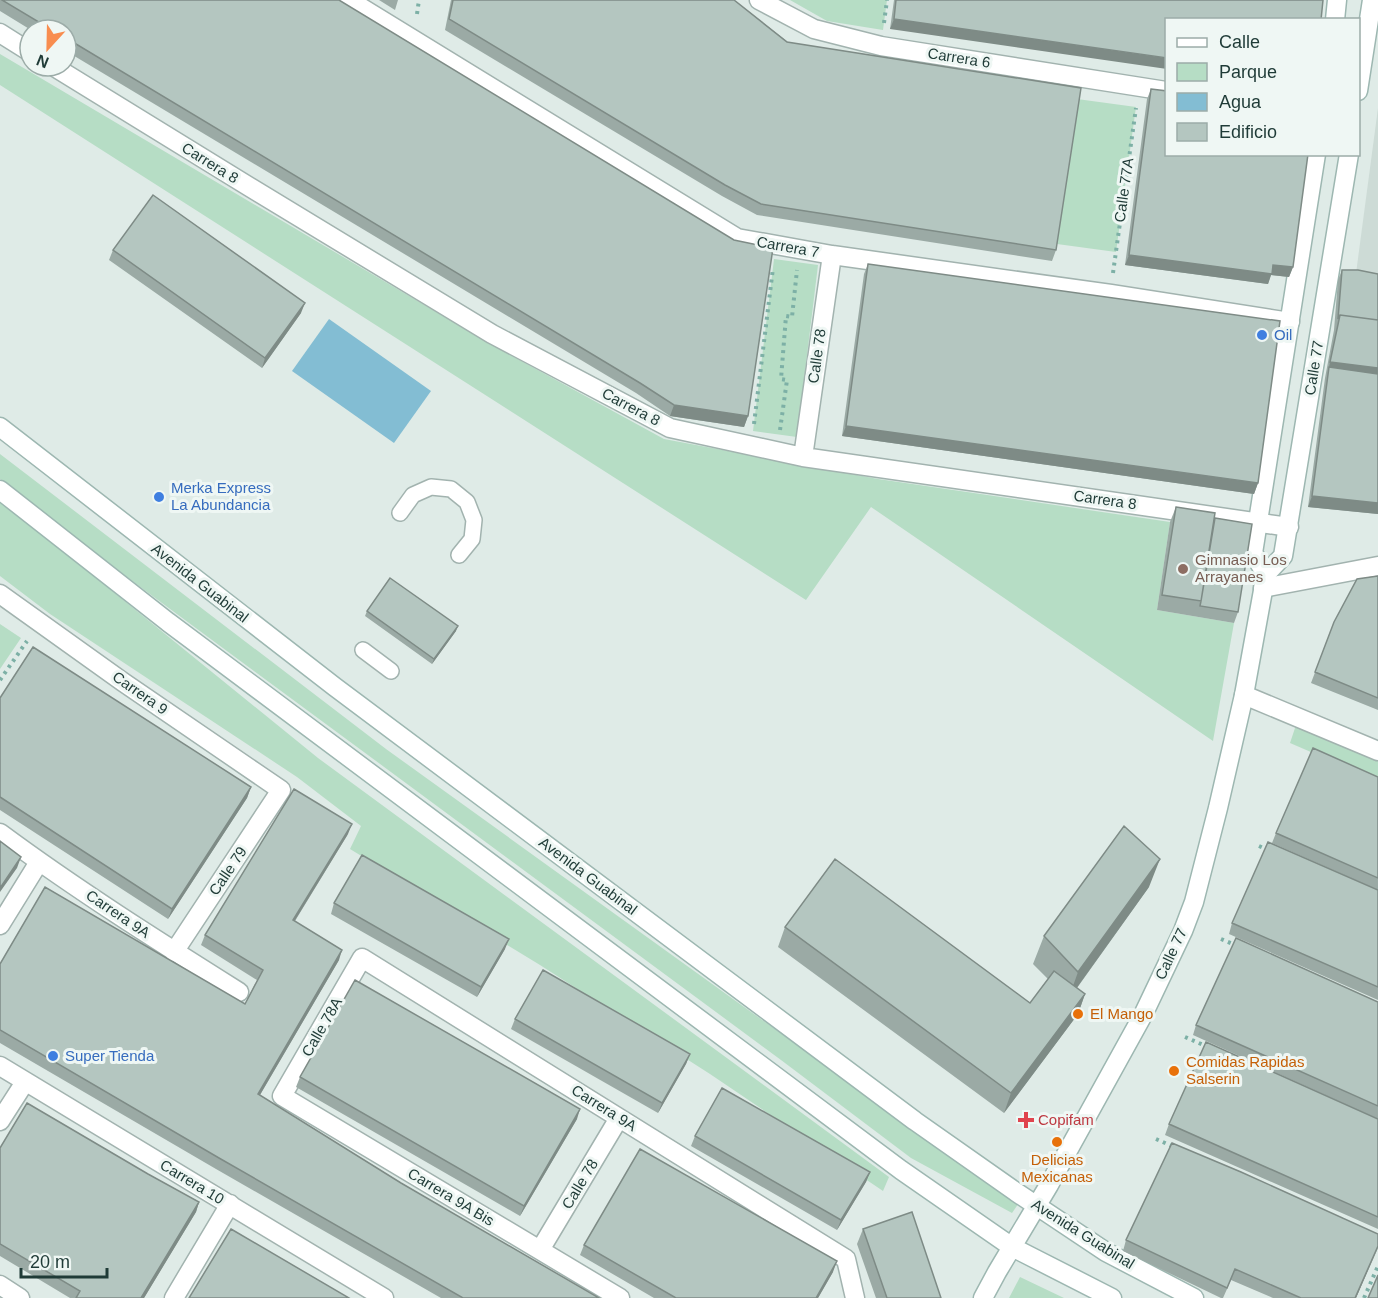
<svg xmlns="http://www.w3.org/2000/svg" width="1378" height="1298" font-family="Helvetica,sans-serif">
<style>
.built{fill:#cddbd6}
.green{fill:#b6ddc5}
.water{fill:#83bdd3}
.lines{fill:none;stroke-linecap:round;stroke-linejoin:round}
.lane-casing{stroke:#a2b3af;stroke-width:18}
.street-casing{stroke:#a2b3af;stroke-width:21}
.secondary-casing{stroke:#9db7b1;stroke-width:21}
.path{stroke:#7db0a6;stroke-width:4;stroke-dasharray:3 4.5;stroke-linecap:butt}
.lane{stroke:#fff;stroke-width:15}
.street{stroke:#fff;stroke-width:18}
.secondary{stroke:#fff;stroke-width:18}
.wall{fill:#9baaa5}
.shaded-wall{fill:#7e8b86}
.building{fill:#b4c6c0;stroke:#7e8b86;stroke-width:1.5}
.shop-dot{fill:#3f7fe0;stroke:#eff7f4;stroke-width:2}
.education-dot{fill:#8d6e63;stroke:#eff7f4;stroke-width:2}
.food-dot{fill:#e8710a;stroke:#eff7f4;stroke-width:2}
.health-dot{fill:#e0444e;stroke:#eff7f4;stroke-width:2}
.labels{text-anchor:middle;stroke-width:6;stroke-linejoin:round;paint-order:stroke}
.street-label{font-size:15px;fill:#1f3b37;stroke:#eff7f4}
.shop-label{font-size:15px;fill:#366cbe;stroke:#eff7f4;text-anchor:start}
.education-label{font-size:15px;fill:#785e54;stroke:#eff7f4;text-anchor:start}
.food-label{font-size:15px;fill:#c56008;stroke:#eff7f4;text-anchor:start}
.health-label{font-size:15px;fill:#be3a42;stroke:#eff7f4;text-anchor:start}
</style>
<rect width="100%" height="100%" fill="#dfebe7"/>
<path class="built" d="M1378,108V285L1355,281Z"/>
<path class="green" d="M790,0H887L883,30L827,21Z
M0,54L492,345L664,439L878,479L1170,522L1157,610L1234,623L1213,741L871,507L806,600L0,85Z
M1077,99L1136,107L1116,252L1057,244Z
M774,259L818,265L797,437L753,431Z
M0,454L386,749L926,1138L1025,1194L1012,1213L911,1158L781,1060L139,586L0,479Z
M0,500L318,758L889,1177L883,1191L710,1074L540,965L350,849L361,826L297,777L50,614L0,576Z
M0,624L21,638L0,669Z
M1296,725L1378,760V781L1290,743Z
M1020,1277L1064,1298H1009Z"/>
<path class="water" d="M329,319L431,391L394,443L292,371Z"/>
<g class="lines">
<g class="lane-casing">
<path id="lane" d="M400,513L413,495L431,487L451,489L467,502L474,520L472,539L459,555
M363,650L391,671"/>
</g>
<g class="street-casing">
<path id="street" d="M349,0L737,238L832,255L1111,294L1290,322
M759,0L814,29L881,46L1166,91
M0,33L30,52
M53,66L248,186L492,334L670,428L803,457L1289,527
M803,457L832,255
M1263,588L1378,566
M0,594L123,682L281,790L174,952
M1244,695L1378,751
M0,833C77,890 158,941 239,992
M0,925L39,862
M0,1066L384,1298
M0,1121L25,1082
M540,1250L619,1118
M0,1285L20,1298
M174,1298L230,1204
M620,1298L282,1096L362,958L846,1259L855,1298"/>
</g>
<g class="secondary-casing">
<path id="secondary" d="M1335,20L1337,0
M1358,91L1372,0
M0,427L335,687L915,1121L1016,1192L1106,1252L1194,1298
M0,490L168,622L901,1170L1012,1247L1112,1298
M1266,574L1253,553L1316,154
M983,1298L997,1272L1049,1185L1143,1015L1183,931L1194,902L1218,808L1244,695L1266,574L1283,556L1349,154"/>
</g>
<path class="path" d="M417,14L419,0
M884,23L887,0
M1113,273L1136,108
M754,424L773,268
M780,430L787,380L781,379L786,316L792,317L797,270
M0,680L27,641
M1259,846L1270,851
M1221,939L1235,945
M1185,1037L1208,1047
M1156,1139L1174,1147
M1364,1298L1378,1266"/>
<use href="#lane" class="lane"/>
<use href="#street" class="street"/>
<use href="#secondary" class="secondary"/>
</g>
<path class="wall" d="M0,0H339L748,416L744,427L670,416L636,393L66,51V30H31L0,11Z
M379,0H398L395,10Z
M451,0H734L1056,250L1052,261L757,215L722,196L445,30Z
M894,0H1323L890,29Z
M1151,89L1293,267L1289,277L1271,275L1268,284L1125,265L1147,99Z
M113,250L301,313L262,368L109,260Z
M868,264L1258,483L1254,494L842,436L864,274Z
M1342,270L1378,274V514L1308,507L1325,378L1334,330L1338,280Z
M1176,507L1215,518L1238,612L1234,623L1157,610L1170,522Z
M1378,576V710L1311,683L1334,622Z
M367,611L456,631L432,664L365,616Z
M0,698L251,787L247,798L168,919L0,810Z
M1378,777V890L1272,843L1276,833Z
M348,834L295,921L339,960L260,1095L401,1183L599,1298H441L216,1169L0,1043V964L245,1004L257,980L201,945L205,935Z
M1149,887L1077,988L1085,994L1078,1014L1004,1113L778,947L785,927L1030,1003L1048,979L1033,964L1044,936Z
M1378,890V1000L1229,934L1232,923Z
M334,903L505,949L477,997L331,914Z
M1378,1002V1119L1193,1035L1196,1025Z
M515,1019L690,1054L686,1064L658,1113L511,1029Z
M300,1077L577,1119L520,1216L296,1087Z
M1378,1119V1229L1165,1135L1169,1124Z
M695,1136L870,1172L866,1182L837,1230L691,1146Z
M0,1148L148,1174L199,1202L196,1212L144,1298H70L0,1256Z
M863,1229L941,1298H876L857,1244Z
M1378,1234V1248L1356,1298H1273L1231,1280L1223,1298H1221L1123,1251L1126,1240Z
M584,1245L833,1272L818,1298H654L580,1255Z"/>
<path class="shaded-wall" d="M894,19L1167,58V69L890,29Z
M1129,255L1273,265L1293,267L1289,277L1271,275L1268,284L1125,265Z
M305,303L301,313L262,368L265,358Z
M1330,362L1378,368V384L1329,367Z
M674,405L748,416L744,427L670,416Z
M846,426L1258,483L1254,494L842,436Z
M1312,496L1378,503V514L1308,507Z
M458,626L456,631L432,664L434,659Z
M251,787L247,798L168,919L172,909Z
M352,824L348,834L289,930L293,920Z
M21,857L17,868L0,892V888Z
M1160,859L1149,887L1068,1000L1078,972Z
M509,939L505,949L477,997L481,987Z
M342,950L339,960L254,1105L258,1094Z
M1085,994L1078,1014L1004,1113L1011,1093Z
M690,1054L686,1064L658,1113L662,1103Z
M580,1109L577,1119L520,1216L524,1206Z
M870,1172L866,1182L837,1230L841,1220Z
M199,1202L196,1212L144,1298H141Z
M1378,1246L1356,1298H1355Z
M837,1261L833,1272L818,1298H816Z"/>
<path class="building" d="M2,0H339L734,240L773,248L748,416L674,405L640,383L66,38V30H52Z
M453,0H734L787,42L1081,88L1056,250L761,204L725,185L449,19Z
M896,0H1323L1321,20H1167V58L894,19Z
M1151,89L1167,91V154H1308L1293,267L1273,265L1272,274L1129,255Z
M153,195L305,303L265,358L113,250Z
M868,264L1280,321L1258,483L846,426Z
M1342,270H1358L1378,274V320L1340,315L1338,319Z
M1340,315L1378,320V368L1330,362Z
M1329,367L1378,374V503L1312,496Z
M1176,507L1215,513L1201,601L1162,595Z
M1215,518L1252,524L1238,612L1200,606L1201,601Z
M1378,576V698L1315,672L1334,622L1357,579Z
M390,578L458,626L434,659L367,611Z
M33,647L251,787L172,909L0,797V698Z
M1313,748L1378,777V878L1276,833Z
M294,789L352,824L293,920L342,950L258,1094L401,1183L599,1298H463L219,1158L0,1030V964L45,887L245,1004L263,970L205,935Z
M1124,826L1160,859L1078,972L1044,936Z
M0,841L21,857L0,888Z
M1268,842L1378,890V987L1232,923Z
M362,855L509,939L481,987L334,903Z
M835,859L1030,1003L1054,971L1085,994L1011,1093L785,927Z
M1236,938L1378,1002V1106L1196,1025Z
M543,970L690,1054L662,1103L515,1019Z
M355,980L580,1109L524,1206L300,1077Z
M1206,1042L1378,1119V1217L1169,1124Z
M722,1088L870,1172L841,1220L695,1136Z
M27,1103L148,1174L199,1202L141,1298H76L80,1291L0,1244V1148Z
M1172,1143L1241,1172L1378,1234V1246L1355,1298H1301L1235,1269L1227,1288L1126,1240Z
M640,1149L837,1261L816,1298H676L584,1245Z
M912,1212L941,1298H887L863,1229Z
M231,1229L349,1298H189Z
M1378,1275V1298H1368Z"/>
<g class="shop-dot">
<circle cx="1262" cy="335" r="6"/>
<circle cx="159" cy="497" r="6"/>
<circle cx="53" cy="1056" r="6"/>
</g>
<circle class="education-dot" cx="1183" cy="569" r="6"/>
<g class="food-dot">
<circle cx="1078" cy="1014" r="6"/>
<circle cx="1174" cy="1071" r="6"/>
<circle cx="1057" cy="1142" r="6"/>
</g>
<path class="health-dot" d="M1023 1111h6v6h6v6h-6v6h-6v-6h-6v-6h6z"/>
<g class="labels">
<g class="street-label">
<text transform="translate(959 58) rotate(9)" y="5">Carrera 6</text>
<text transform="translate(210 163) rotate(32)" y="5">Carrera 8</text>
<text transform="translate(1124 190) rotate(-82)" y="5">Calle 77A</text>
<text transform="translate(788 247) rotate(10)" y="5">Carrera 7</text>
<text transform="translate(817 356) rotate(-82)" y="5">Calle 78</text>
<text transform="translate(1314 368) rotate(-81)" y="5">Calle 77</text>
<text transform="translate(631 407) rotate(28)" y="5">Carrera 8</text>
<text transform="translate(1105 500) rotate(8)" y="5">Carrera 8</text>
<text transform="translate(200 583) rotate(38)" y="5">Avenida Guabinal</text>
<text transform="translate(140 693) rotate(35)" y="5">Carrera 9</text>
<text transform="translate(228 871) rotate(-56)" y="5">Calle 79</text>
<text transform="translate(588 876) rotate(37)" y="5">Avenida Guabinal</text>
<text transform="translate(118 914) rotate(34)" y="5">Carrera 9A</text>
<text transform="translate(1171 954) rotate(-65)" y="5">Calle 77</text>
<text transform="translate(322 1027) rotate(-60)" y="5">Calle 78A</text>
<text transform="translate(604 1108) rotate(32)" y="5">Carrera 9A</text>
<text transform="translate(192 1182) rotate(31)" y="5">Carrera 10</text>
<text transform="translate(580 1184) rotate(-59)" y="5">Calle 78</text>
<text transform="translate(451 1197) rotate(31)" y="5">Carrera 9A Bis</text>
<text transform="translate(1083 1234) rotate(32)" y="5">Avenida Guabinal</text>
</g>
<g class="shop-label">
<text x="1274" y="340">Oil</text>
<text x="171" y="493">Merka Express<tspan x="171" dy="17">La Abundancia</tspan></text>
<text x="65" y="1061">Super Tienda</text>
</g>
<g class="education-label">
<text x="1195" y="565">Gimnasio Los<tspan x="1195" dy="17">Arrayanes</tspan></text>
</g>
<g class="food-label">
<text x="1090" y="1019">El Mango</text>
<text x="1186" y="1067">Comidas Rapidas<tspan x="1186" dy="17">Salserin</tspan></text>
<text x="1057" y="1165" text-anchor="middle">Delicias<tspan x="1057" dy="17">Mexicanas</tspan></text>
</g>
<g class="health-label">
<text x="1038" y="1125">Copifam</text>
</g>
</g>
<rect x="1165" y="18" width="195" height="138" fill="#eff7f4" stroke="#9caca8" stroke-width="1.5"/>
<rect x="1177" y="38" width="30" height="9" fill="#ffffff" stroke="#9caca8" stroke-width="1.5"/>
<text x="1219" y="48" font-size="18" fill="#1f3b37">Calle</text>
<rect x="1177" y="63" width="30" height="18" fill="#b6ddc5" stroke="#9caca8" stroke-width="1.5"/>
<text x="1219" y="78" font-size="18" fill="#1f3b37">Parque</text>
<rect x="1177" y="93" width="30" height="18" fill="#83bdd3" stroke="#9caca8" stroke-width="1.5"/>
<text x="1219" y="108" font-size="18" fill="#1f3b37">Agua</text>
<rect x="1177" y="123" width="30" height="18" fill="#b4c6c0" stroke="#9caca8" stroke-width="1.5"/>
<text x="1219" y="138" font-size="18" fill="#1f3b37">Edificio</text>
<g transform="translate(48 48) rotate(202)"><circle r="28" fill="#eff7f4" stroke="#9caca8" stroke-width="1.5"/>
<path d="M0-4.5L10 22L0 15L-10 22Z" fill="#f88d4f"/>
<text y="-9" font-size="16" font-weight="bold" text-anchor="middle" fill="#1f3b37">N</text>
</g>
<path d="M21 1268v9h86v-9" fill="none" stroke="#1f3b37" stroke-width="3"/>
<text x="30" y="1268" font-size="18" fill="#1f3b37" stroke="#eff7f4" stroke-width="4.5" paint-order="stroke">20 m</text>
</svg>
